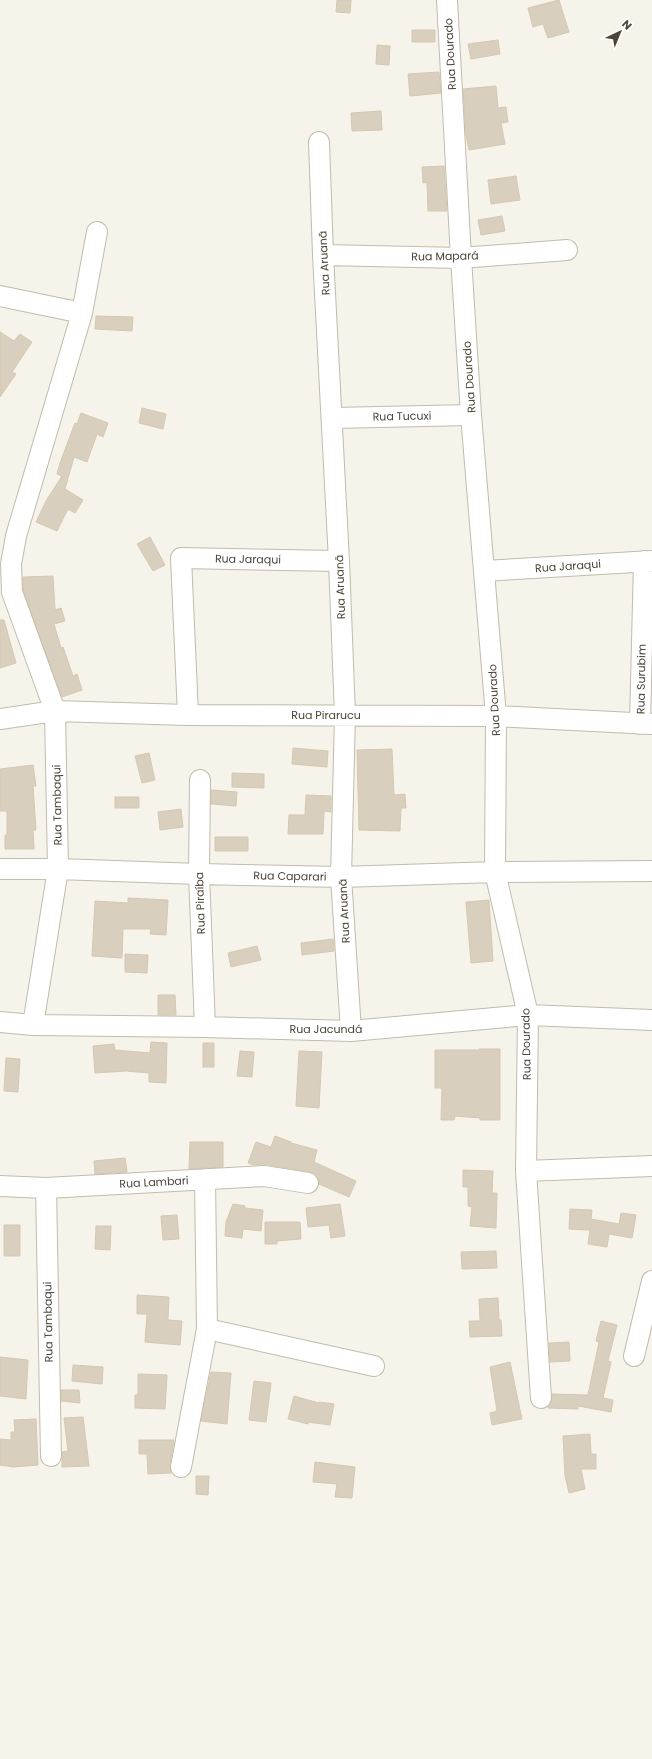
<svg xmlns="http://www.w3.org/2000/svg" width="652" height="1759" font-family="Poppins,sans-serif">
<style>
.building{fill:#d9cfbe;stroke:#d5c8b0}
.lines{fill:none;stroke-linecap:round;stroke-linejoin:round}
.minor-casing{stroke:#c3bbab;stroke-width:22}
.minor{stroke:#fff;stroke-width:20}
.labels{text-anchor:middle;stroke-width:4;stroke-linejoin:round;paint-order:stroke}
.street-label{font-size:11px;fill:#4b4437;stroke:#fff}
</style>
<rect width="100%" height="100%" fill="#f6f3ea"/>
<path class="building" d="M337,0H351L350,13L336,12Z
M559,0L569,32L548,38L543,24L533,27L528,8Z
M412,30H435V42H412Z
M498,40L500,54L471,59L468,44Z
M377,45L390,46L389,65L376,64Z
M439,72L441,93L410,96L408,74Z
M496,86L498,108L506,107L508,122L501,123L505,144L469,150L466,135L463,89Z
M381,111L382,130L352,131L351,113Z
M444,166L447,211H428L427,182L423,183L422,167Z
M516,176L520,200L491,204L488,180Z
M502,216L505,231L481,235L478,220Z
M96,316L133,317L132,331L95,329Z
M0,332L14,341L20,334L32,342L12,372L16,374L0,397Z
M142,408L166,414L163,429L139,423Z
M81,413L108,423L103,437L97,434L87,462L74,457L65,489L83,500L75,513L68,509L57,531L36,522L46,501L62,476L57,474L60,463L75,423L77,424Z
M150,537L165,565L153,571L137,544Z
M53,576L55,610L61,608L65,621L54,624L61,648L63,647L73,676L77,674L82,690L62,697L23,590V577Z
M0,620H4L16,663L0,668Z
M293,748L328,751L327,767L292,764Z
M392,749L394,795L405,794L406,808H401L400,831L359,830L357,750Z
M149,753L155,780L142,783L135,756Z
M33,765L36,786H33L36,830H33L34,849H5V835H7V811H0V769Z
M232,773L264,774V788L232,787Z
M211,790L237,792L236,806L211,804Z
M306,795L331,796V812L324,811L323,834H288L289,815H305Z
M115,797H139V808H115Z
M181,809L183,827L160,830L158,812Z
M215,837H248V851H215Z
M128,898L168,900L166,935L150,934L151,929H123L122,958L92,956L95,901L128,903Z
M489,900L493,961L471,963L466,902Z
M333,939L334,951L302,955L301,943Z
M257,946L261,960L231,967L228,953Z
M125,954L148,955L147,973L125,972Z
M158,995H175L176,1015H158Z
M151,1042L167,1043L166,1083L149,1082V1073L126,1071L95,1073L93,1046L114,1044L115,1050L150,1053Z
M203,1043H214V1067H203Z
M479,1049H500V1120H480V1118L455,1116L454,1120H441L442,1088H435V1050H479Z
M240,1051L254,1052L252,1077L237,1076Z
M299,1051L322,1052L319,1108L296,1106Z
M6,1058L20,1059L18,1092L4,1091Z
M275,1136L291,1142V1143L317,1150L314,1162L356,1181L349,1197L319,1184V1179L316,1174L310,1172L262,1164L254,1165L248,1163L256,1142L271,1147Z
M190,1142H223V1167L189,1169Z
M125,1158L127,1172L95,1174L94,1161Z
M463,1170L493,1171L492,1193H497L496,1228L470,1226L472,1207L468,1206V1187H463Z
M233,1204L245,1206V1208L263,1210L261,1231L243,1229L242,1238L225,1236L226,1222Z
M340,1204L345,1236L331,1238L329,1225L308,1227L306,1208Z
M570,1209L592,1210L591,1219L619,1224L621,1213L636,1215L632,1238L609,1234L607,1247L588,1244L590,1230L569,1229Z
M177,1215L179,1239L163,1240L161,1216Z
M265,1222H300L301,1239L277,1241V1244H265Z
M4,1225H20V1256H4Z
M96,1226H111L110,1250L95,1249Z
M496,1251L497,1268L462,1269L461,1252Z
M137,1295L169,1297L168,1320L182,1321L180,1345L145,1342L147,1314H137Z
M498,1298L499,1320H501L502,1336L470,1337L469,1321H480L479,1299Z
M601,1321L617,1325L608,1361L611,1362L603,1398L613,1400L611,1412L578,1406V1409L548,1408L551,1403L552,1394L588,1395L599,1342L596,1341Z
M569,1342L570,1361L550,1362L549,1343Z
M0,1357L28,1360L26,1399L0,1396Z
M510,1362L522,1419L492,1425L490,1413L497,1411L490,1367Z
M73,1365L103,1367L102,1384L72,1381Z
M211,1372L231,1373L227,1424L201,1421Z
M138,1374L167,1375L165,1409L135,1408V1395H138Z
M254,1381L271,1383L266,1422L249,1420Z
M61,1390H79L80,1403L61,1401Z
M294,1396L319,1403V1402L334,1404L330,1425L308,1422V1424L288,1419Z
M83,1417L89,1466L62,1467V1452L68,1451L64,1418Z
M36,1419L38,1465L13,1467L0,1465V1439L11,1440V1432H15L14,1420Z
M590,1434L591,1454H596V1469H581L585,1489L569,1493L565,1476L563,1436Z
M139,1440H174L170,1465L171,1473L148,1474L147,1454H139Z
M315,1462L355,1467L352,1498L335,1497L337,1484L313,1482Z
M196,1476H209L208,1495L196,1494Z"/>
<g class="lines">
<g class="minor-casing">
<path id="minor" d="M447,0L461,258L471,415L496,716L495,872L528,1015L526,1171L541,1398
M319,142L323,255L339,561L345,715L341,877L351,1031
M323,255L461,258L567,250
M0,296L82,313
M333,418L471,415
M484,571L652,561
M188,715L181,558L339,561
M0,719L55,711L188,715L496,716L652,724
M640,724L644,561
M200,780L199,874L205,1027
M0,869H58L199,874L341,877L495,872L652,871
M0,1022L33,1025L205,1027L351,1031L528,1015L652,1020
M33,1025L58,869L55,711L12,592L11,564L16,536L82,313L97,232
M526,1171L652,1166
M0,1186L46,1188L264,1176L308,1183
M46,1188L51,1456
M207,1329L374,1366
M634,1356L652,1281
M181,1467L207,1329L205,1179"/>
</g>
<use href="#minor" class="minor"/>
</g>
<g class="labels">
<g class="street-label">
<text transform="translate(450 54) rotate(-93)" y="4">Rua Dourado</text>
<text transform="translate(445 256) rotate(-1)" y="4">Rua Mapará</text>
<text transform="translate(324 263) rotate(-93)" y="4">Rua Aruanã</text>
<text transform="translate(469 377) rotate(-94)" y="4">Rua Dourado</text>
<text transform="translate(402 416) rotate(-1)" y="4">Rua Tucuxi</text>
<text transform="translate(248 559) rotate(1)" y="4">Rua Jaraqui</text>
<text transform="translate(568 566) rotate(-4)" y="4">Rua Jaraqui</text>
<text transform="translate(340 587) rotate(-92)" y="4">Rua Aruanã</text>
<text transform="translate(641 679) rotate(-89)" y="4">Rua Surubim</text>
<text transform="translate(494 700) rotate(-93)" y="4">Rua Dourado</text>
<text x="326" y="719">Rua Pirarucu</text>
<text transform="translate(57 805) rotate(-91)" y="4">Rua Tambaqui</text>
<text transform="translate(290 876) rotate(1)" y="4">Rua Caparari</text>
<text transform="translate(200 903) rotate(-92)" y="4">Rua Piraíba</text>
<text transform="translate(344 911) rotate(-93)" y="4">Rua Aruanã</text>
<text x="326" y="1033">Rua Jacundá</text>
<text transform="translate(526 1044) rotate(-91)" y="4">Rua Dourado</text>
<text transform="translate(154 1182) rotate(-3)" y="4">Rua Lambari</text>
<text transform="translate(48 1322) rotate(-91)" y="4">Rua Tambaqui</text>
</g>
</g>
<g transform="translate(620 32) rotate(44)" stroke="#ffffff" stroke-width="3" paint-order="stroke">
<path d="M0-3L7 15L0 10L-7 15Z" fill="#4b4437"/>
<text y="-6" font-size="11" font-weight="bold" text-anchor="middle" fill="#4b4437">N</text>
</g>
</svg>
